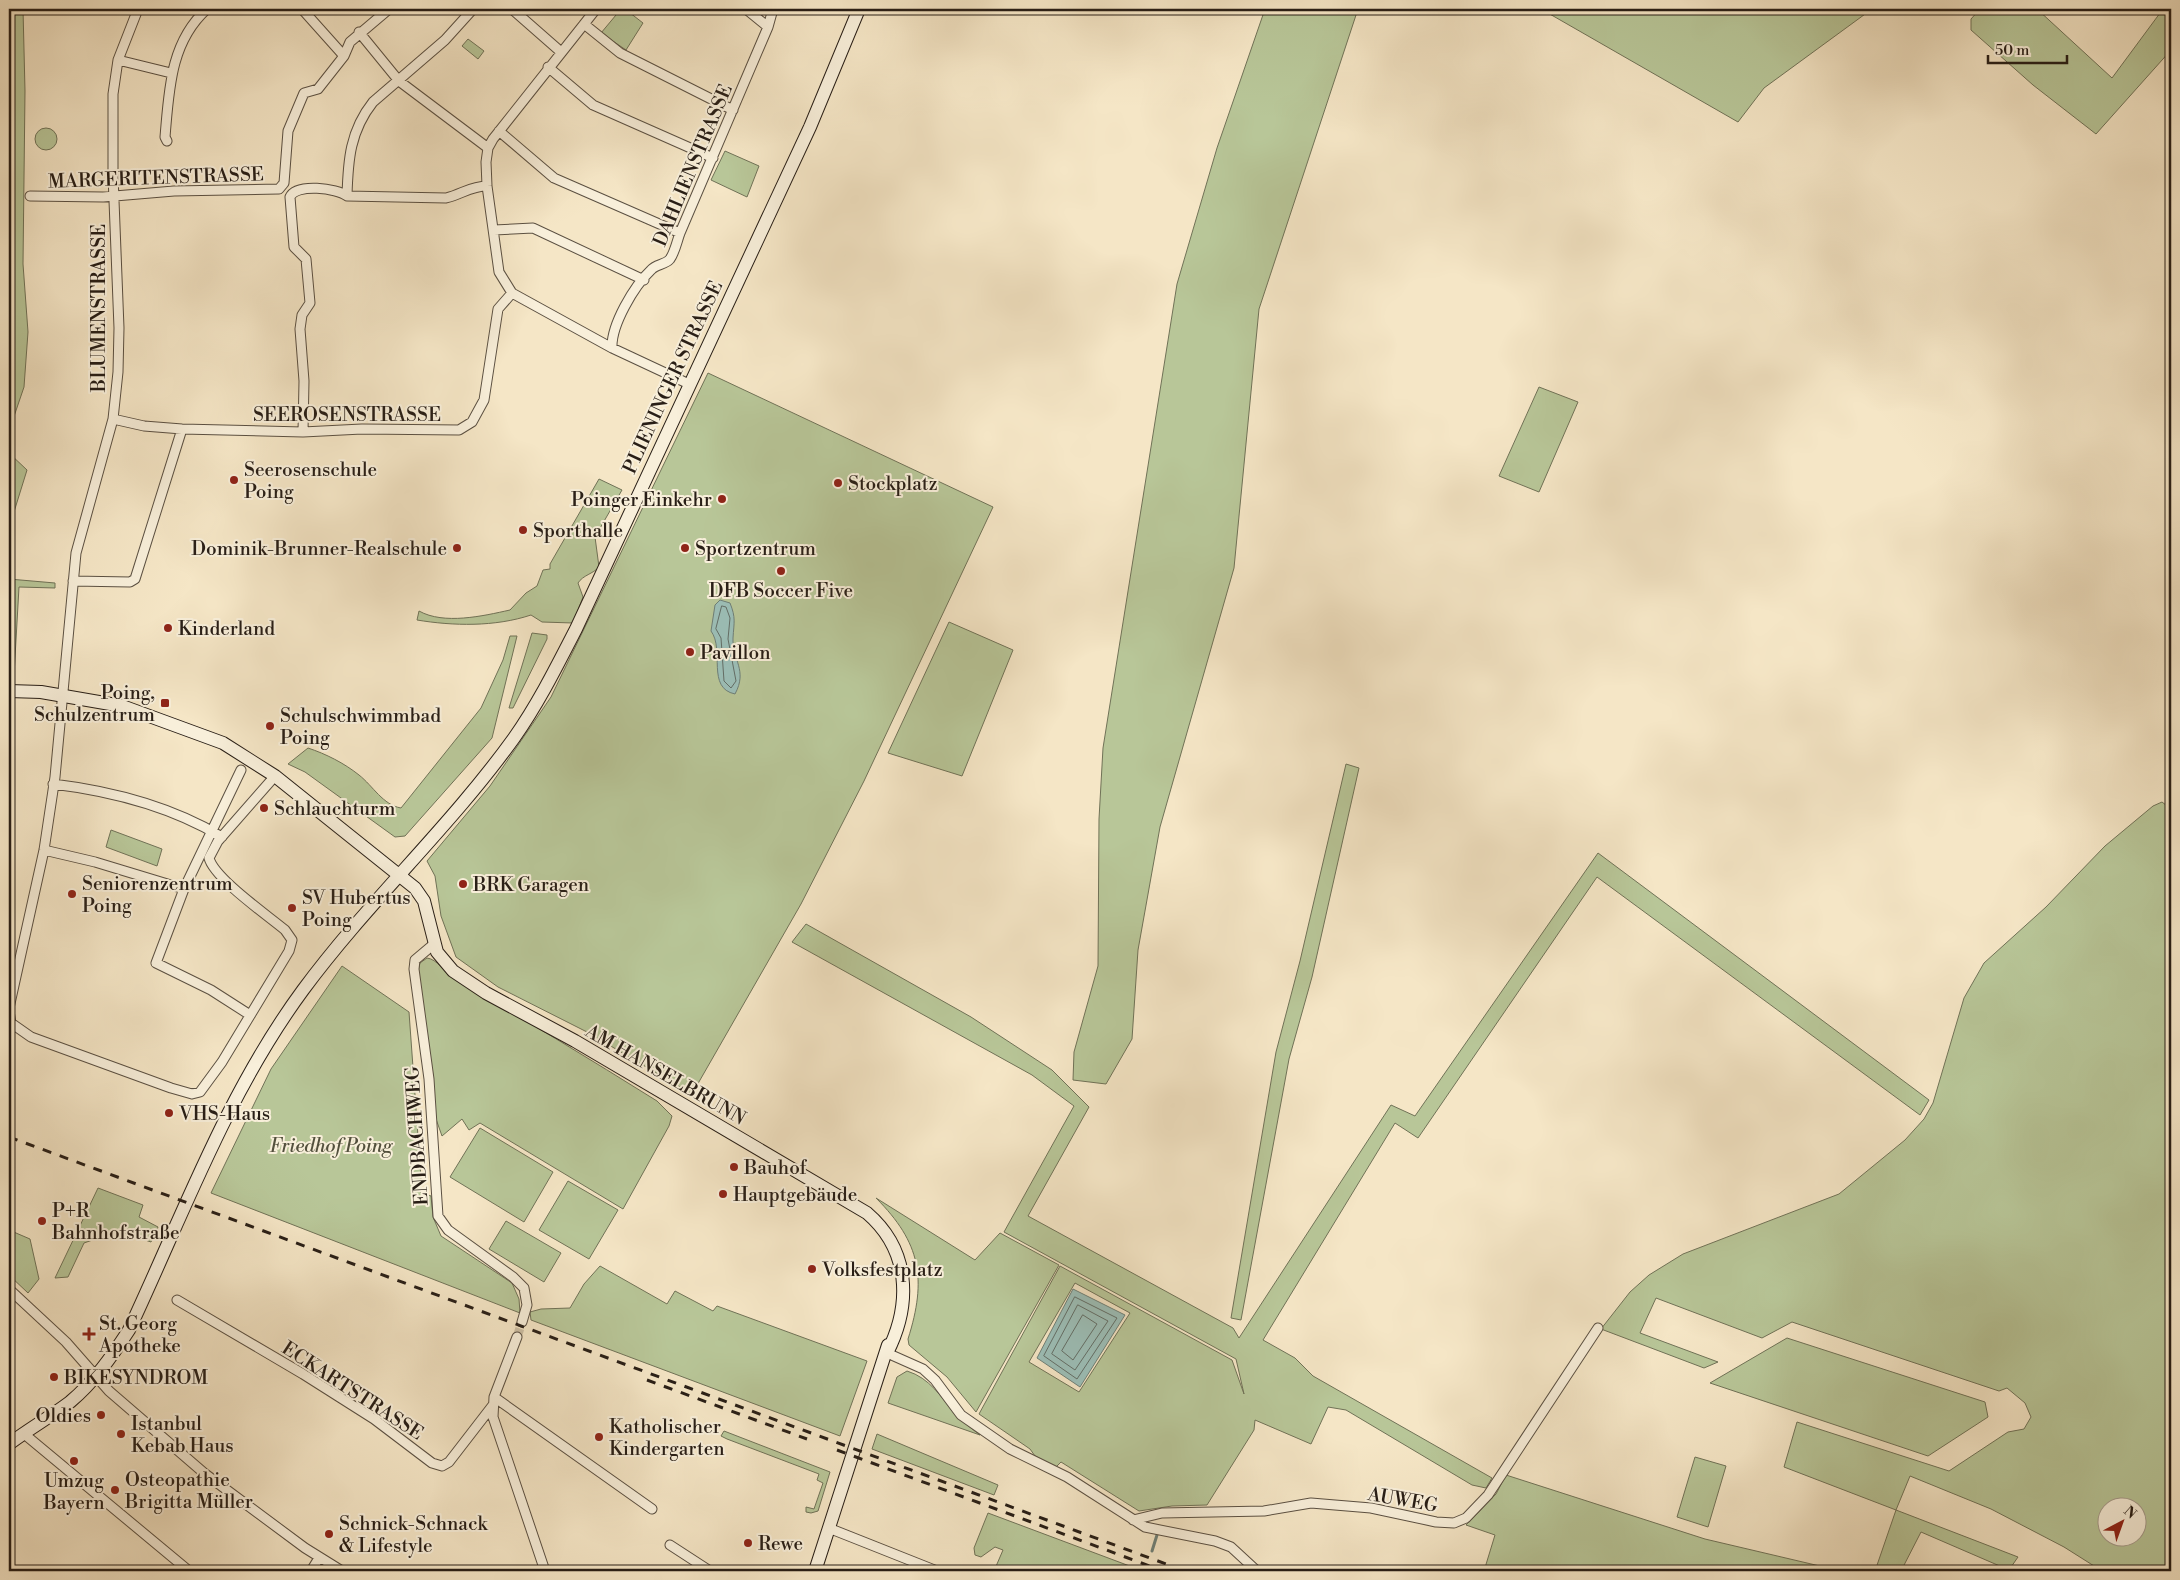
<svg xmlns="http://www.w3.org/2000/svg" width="2180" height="1580" font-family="'Libre Bodoni',serif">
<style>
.green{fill:#b8c698;stroke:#707257;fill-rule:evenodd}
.water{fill:#9cbfb8;stroke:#6e7f77}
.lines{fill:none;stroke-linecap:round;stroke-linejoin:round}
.shore{stroke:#626e67;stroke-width:1}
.stream{stroke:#6e7f77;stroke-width:3}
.street-tunnel{stroke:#ccbea3;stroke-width:9;stroke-dasharray:9 4.5;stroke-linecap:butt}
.street-casing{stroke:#5b5042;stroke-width:11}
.secondary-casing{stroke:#281e16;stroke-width:14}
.street{stroke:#f8efda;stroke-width:9}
.secondary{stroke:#f8efda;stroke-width:12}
.rail{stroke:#281e16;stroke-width:3;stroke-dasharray:9 9;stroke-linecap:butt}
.poi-dot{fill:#8f2418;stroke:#f8efda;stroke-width:2}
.labels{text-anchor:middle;stroke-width:4;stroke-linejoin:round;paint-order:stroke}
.street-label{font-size:19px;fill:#281e16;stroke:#f8efda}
.poi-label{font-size:19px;fill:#281e16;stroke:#f8efda;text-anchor:start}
.park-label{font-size:19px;font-style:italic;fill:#53503d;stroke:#f8efda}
</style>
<rect width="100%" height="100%" fill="#f5e6c6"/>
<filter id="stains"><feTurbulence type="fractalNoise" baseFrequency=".004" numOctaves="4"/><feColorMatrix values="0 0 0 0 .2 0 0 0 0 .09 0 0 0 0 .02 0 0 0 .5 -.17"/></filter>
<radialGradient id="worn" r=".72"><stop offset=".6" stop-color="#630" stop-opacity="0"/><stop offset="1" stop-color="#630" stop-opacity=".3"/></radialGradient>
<path class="green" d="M9,9H23L25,91L23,264L28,332L24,387L9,431Z
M621,9H625L643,23L626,50L601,33Z
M1265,9H1358L1259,309L1234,568L1160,827L1138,950L1132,1039L1106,1084L1073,1080L1074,1052L1098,966L1099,819L1103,748L1177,284L1217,148Z
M1541,9H1872L1764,88L1738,122Z
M1980,9H2037L2112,78L2163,9H2167L2171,15V50L2096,134L2033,85L1971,30V19Z
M468,39L484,51L478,59L462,46Z
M35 139a11 11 0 1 1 22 0a11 11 0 1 1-22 0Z
M725,151L759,166L747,197L711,180Z
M708,373L993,507L864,781L801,904L692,1094L587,1032L498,987L456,957L441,916L435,876L427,861L490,786L551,697Z
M1539,387L1578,402L1539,492L1499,476Z
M9,453L27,470L9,528Z
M599,479L622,490L595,537L599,567C593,574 583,575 578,583L583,597L573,623L542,622L531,615C495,627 453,626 417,620L419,611C444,625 483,616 510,610L526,593L537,586L543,570L550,569V564Z
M9,579L55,583V588L19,587L14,675H9Z
M949,622L1013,650L962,776L888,753Z
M532,633L547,635V639L513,708H509Z
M510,636H517L492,738L405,836L395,837L305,772L288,764L308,748C326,754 344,763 359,775C373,786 383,805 401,808L481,708L503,660Z
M1346,764L1359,768L1312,977L1289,1059L1241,1320L1231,1318L1276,1052L1300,961Z
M2162,802L2171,809V1571H2102L2064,1547L1991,1509L1910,1476L1896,1510L2018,1557L2009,1570L1921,1532L1901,1571H1875L1896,1510L1784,1467L1797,1422L1949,1471L2008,1432L2024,1429L2031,1417L2025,1403L2007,1388L1999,1391L1792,1322L1762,1338L1656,1298L1640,1333L1718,1362L1704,1368L1601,1329L1630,1292L1649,1275L1683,1254L1839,1194L1905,1140L1924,1119L1933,1103L1964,998L1984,963L2046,907L2105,846L2153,806ZM2108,1508H2138V1538H2108Z
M111,830L162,849L157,866L106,847Z
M1598,853L1929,1100L1920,1115L1597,877L1418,1138L1395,1123L1263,1340L1295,1358L1313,1376L1492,1478L1486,1488L1472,1485L1346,1410L1328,1407L1311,1444L1255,1420L1254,1430L1207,1505L1172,1506L1139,1511L1061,1462L1056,1467L1035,1456L1030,1449L979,1414L1060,1266L1232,1360L1244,1394L1236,1359L1004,1232L1074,1106L1032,1075L792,942L806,924L971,1017L1052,1070L1089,1107L1028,1216L1233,1328L1239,1338L1391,1105L1415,1116ZM1075,1283L1130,1313L1079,1392L1029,1362Z
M427,958C437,959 444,972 454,978C522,1018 590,1059 657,1101L672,1116L669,1126L623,1209L480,1123L469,1130L462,1119L442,1136L436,1119L418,972L420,963Z
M342,966L409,1012L421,1178L420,1192L431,1196L433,1217L441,1236L512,1283L519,1299L520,1313L211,1193L271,1069Z
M480,1128L553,1172L524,1222L450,1177Z
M568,1181L618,1210L589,1259L539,1230Z
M98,1188L143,1205L139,1217L158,1227L151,1242L118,1231L84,1243L68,1277L55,1278Z
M876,1198L975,1260L1000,1233L1059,1265L976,1412L947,1377L909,1345L908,1339C927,1279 921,1243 876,1198Z
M506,1221L561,1253L544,1282L489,1249Z
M9,1230L30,1239L39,1279L28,1293L9,1275Z
M600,1266L667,1304L675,1291L713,1311L717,1306L867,1361L840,1436L531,1320L530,1312L541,1309L570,1308L584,1284Z
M1787,1338L1985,1402L1988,1417L1928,1456L1710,1383Z
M907,1371C930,1378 941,1397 956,1415C963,1422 972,1429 980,1435L888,1403L897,1377Z
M724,1431L830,1472L818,1511L811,1513L806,1512V1507L814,1509L823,1483L817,1480L819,1474L727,1439L721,1436Z
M877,1434L998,1485L994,1495L872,1449Z
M1695,1457L1726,1466L1708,1527L1677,1517Z
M1506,1475L1705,1539L1841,1571H1484L1495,1535L1466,1525L1496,1494Z
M988,1513L1143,1571H994L1003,1550L995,1547L981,1557L975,1555L974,1548Z"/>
<path class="water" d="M720,600L730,603C736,618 734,622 733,638C732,660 748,670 735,694C706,688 725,650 711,631L715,605Z
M1073,1289L1125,1315L1080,1387L1037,1358Z"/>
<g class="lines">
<path class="shore" d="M722,606L726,607L730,618L728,639L736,681L731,688L724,681L721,638L716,629Z
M1075,1297L1117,1318L1077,1379L1044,1356Z
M1078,1305L1108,1321L1075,1370L1052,1354Z
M1083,1315L1097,1324L1073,1360L1062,1351Z"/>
<path class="stream" d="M1152,1551L1157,1535"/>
<path class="street-tunnel" d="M517,1337L522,1322"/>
<g class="street-casing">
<path id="street" d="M302,9L344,56
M512,9L561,52
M596,9L493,139L488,148L486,162L487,186L499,272L512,293L612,348L689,384
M746,9L768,27
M584,24L620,53L733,110
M359,32L399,81L488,148
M118,60L171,73
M548,67L593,105L713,158
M499,131L554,178L680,233
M167,141L165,137C169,91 170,42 207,9
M30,196L103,197L174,191L279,189L284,183L288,131L304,93L318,89L344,56L350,42L389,9
M347,196C348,160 350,131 373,102L445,40L473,9
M494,230L533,228L644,280
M612,348C611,325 634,286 651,270C656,264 665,265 670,259C675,252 677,241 680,233L768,27L773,9
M113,419L144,426L182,429L303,432L362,429L459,430L472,422L484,400L498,309L512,293
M303,432L304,381L300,329L302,315L310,303L306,259L294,247L290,197C296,183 337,188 347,196L446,198C462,194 471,186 487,186
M73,581L130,582L135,579L182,429
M53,784C111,791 172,807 222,837
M44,850L95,862L184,889L156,963L211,990L250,1015
M184,889L241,770
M434,944L415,960L414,969L429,1079L438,1216L448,1230L513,1277L524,1288L527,1305L522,1322
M9,1008L44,850L55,777L76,553L113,419L118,372L119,328L113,175V94L118,60L138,9
M9,1011L11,1023L31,1037L171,1088L192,1094L200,1092L222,1062L289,951L292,940L285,930C267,915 214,878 209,858L218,841L275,776
M9,1289L66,1342L109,1391L204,1473L305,1548L342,1571
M177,1300L303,1374L374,1419L432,1463L442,1466L449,1462L493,1405
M517,1337L494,1397L493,1417L545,1571
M887,1353L923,1369L935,1380L961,1415L1010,1449L1067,1477L1145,1527L1215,1541L1231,1547L1257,1571
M494,1397L652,1509
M23,1433L189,1571
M1133,1520L1162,1513L1264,1511L1311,1503L1371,1508L1436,1522L1454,1523L1466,1518L1488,1495L1598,1328
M831,1529L937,1571
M670,1545L710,1571
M311,1571L319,1558"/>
</g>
<g class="secondary-casing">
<path id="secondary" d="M9,691L41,692L122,706L223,743L275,776L415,888L424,901L437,952L453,971L486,993L575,1041L867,1213C910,1250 912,1304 887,1353
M9,1444C29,1429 50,1417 70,1402C94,1382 112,1356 129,1330C183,1215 227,1093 303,990C368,902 450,827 514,738C538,704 557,666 576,629L810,127L859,9
M815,1571L888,1345"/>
</g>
<use href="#street" class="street"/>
<use href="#secondary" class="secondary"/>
<path class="rail" d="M9,1137L1185,1571
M647,1380L807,1439
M837,1450L1163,1571"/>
</g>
<g class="poi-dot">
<circle cx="234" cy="480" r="5"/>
<circle cx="838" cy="483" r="5"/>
<circle cx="722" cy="499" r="5"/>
<circle cx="523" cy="530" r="5"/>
<circle cx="457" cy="548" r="5"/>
<circle cx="685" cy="548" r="5"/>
<circle cx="781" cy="571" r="5"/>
<circle cx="168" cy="628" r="5"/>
<circle cx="690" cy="652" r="5"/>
<rect x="160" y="698" width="10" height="10" rx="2.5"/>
<circle cx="270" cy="726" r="5"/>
<circle cx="264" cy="808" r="5"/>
<circle cx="463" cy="884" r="5"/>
<circle cx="72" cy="894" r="5"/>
<circle cx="292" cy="908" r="5"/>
<circle cx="169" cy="1113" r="5"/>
<circle cx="734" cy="1167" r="5"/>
<circle cx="723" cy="1194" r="5"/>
<circle cx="42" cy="1221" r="5"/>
<circle cx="812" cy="1269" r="5"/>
<path d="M86.5 1326.5h5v5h5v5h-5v5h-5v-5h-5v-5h5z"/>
<circle cx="54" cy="1377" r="5"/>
<circle cx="101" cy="1415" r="5"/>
<circle cx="121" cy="1434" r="5"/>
<circle cx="599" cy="1437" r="5"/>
<circle cx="74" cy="1461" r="5"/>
<circle cx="115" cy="1490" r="5"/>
<circle cx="329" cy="1534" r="5"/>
<circle cx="748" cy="1543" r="5"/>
</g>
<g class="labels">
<g class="street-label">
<text transform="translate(692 165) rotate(-67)" y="7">DAHLIENSTRASSE</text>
<text transform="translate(156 177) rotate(-2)" y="7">MARGERITENSTRASSE</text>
<text transform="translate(98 308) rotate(-90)" y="7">BLUMENSTRASSE</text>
<text transform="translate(672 377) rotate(-65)" y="7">PLIENINGER STRASSE</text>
<text x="347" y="421">SEEROSENSTRASSE</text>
<text transform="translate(666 1074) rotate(30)" y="7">AM HANSELBRUNN</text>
<text transform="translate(416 1136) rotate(-94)" y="7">ENDBACHWEG</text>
<text transform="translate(353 1390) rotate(33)" y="7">ECKARTSTRASSE</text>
<text transform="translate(1403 1499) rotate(10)" y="7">AUWEG</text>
</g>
<g class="poi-label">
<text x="244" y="476">Seerosenschule<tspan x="244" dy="22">Poing</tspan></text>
<text x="848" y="490">Stockplatz</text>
<text x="712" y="506" text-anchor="end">Poinger Einkehr</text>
<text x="533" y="537">Sporthalle</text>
<text x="447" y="555" text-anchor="end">Dominik-Brunner-Realschule</text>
<text x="695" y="555">Sportzentrum</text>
<text x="781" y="597" text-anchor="middle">DFB Soccer Five</text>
<text x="178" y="635">Kinderland</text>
<text x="700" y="659">Pavillon</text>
<text x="155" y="699" text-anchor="end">Poing,<tspan x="155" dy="22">Schulzentrum</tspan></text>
<text x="280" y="722">Schulschwimmbad<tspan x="280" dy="22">Poing</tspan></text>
<text x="274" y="815">Schlauchturm</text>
<text x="82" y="890">Seniorenzentrum<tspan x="82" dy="22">Poing</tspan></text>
<text x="473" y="891">BRK Garagen</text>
<text x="302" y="904">SV Hubertus<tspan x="302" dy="22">Poing</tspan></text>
<text x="179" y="1120">VHS-Haus</text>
<text x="744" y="1174">Bauhof</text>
<text x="733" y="1201">Hauptgebäude</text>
<text x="52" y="1217">P+R<tspan x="52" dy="22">Bahnhofstraße</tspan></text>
<text x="822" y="1276">Volksfestplatz</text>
<text x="99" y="1330">St. Georg<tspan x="99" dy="22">Apotheke</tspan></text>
<text x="64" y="1384">BIKESYNDROM</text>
<text x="91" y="1422" text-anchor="end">Oldies</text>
<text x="131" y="1430">Istanbul<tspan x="131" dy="22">Kebab Haus</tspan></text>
<text x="609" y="1433">Katholischer<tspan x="609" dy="22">Kindergarten</tspan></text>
<text x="125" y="1486">Osteopathie<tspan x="125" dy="22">Brigitta Müller</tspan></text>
<text x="74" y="1487" text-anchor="middle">Umzug<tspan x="74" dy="22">Bayern</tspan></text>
<text x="339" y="1530">Schnick-Schnack<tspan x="339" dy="22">&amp; Lifestyle</tspan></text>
<text x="758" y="1550">Rewe</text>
</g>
<g class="park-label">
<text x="331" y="1152">Friedhof Poing</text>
</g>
</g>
<rect width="2180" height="1580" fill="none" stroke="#f5e6c6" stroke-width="30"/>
<rect x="10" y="10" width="2160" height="1560" fill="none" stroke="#281e16" stroke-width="2.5"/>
<rect x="15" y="15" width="2150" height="1550" fill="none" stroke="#281e16"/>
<g transform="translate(2122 1522) rotate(41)"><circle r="24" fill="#f8efda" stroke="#a59b8c"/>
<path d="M0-4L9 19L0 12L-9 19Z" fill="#8f2418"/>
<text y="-8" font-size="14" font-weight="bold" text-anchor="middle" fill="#281e16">N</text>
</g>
<path d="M1988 55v8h79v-8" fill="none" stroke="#281e16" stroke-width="2.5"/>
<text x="1995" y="55" font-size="15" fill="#281e16" stroke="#f8efda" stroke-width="4" paint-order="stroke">50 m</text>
<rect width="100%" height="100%" filter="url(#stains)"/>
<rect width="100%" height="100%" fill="url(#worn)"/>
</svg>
